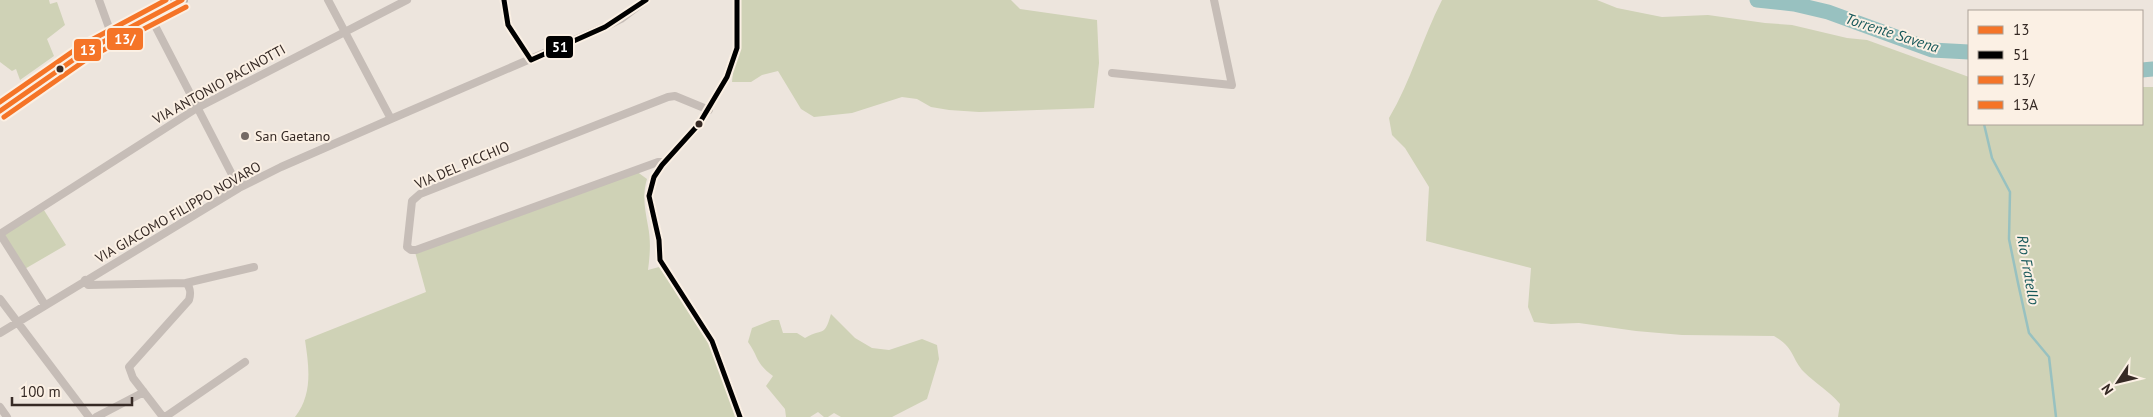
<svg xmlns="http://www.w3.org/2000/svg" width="2153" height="417" font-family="'PT Sans',sans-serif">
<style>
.green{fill:#cfd2b6}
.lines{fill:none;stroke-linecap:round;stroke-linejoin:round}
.stream{stroke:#98c1c0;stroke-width:2.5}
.river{stroke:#98c1c0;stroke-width:15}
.street{stroke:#c6bdb7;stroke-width:8}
.primary{stroke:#b4aca6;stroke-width:12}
.bus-1-casing{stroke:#fbf0e4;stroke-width:9}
.bus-2-casing{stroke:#fbf0e4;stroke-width:9}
.bus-3-casing{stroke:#fbf0e4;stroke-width:9}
.bus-4-casing{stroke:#fbf0e4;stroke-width:9}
.bus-1{stroke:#f57427;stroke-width:5}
.bus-2{stroke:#000;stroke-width:5}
.bus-3{stroke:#f57427;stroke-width:5}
.bus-4{stroke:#f57427;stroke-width:5}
.bus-dot{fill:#362a25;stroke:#fbf0e4;stroke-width:2}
.poi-dot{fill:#766b65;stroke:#fbf0e4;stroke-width:2}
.labels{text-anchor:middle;stroke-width:4;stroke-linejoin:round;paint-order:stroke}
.street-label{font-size:14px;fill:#362a25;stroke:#fbf0e4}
.poi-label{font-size:14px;fill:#362a25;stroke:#fbf0e4;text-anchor:start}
.water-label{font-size:15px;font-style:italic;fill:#18595b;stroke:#fbf0e4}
.line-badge{stroke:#fbf0e4;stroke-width:2}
.badge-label{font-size:14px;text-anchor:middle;font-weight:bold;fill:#fff}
</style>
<rect width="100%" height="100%" fill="#ede5dd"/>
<path class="green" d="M0,0H49L50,4L57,2L65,25L47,39L54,56L20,80L16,69L12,71L0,62Z
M740,0H1011L1020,9L1097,20L1099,63L1094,108L979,112L949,110L931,107L917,99L902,97L852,113L814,117L801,109L778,71L762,75L751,82H732Z
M1442,0H1597L1617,8L1662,17L1708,15L1765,23L1792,25L1847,38L1867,40L1969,77V124H2142V87H2153V417H1838L1840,404C1828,390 1816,384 1804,372C1791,358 1795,348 1774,336L1682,335L1636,331L1579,323L1551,324L1534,322L1528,307L1531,268L1426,241L1429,187L1405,148L1392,135L1389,118C1411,81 1422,39 1442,0Z
M636,171L647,179C642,196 645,209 648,226C651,241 650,255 648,270L659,267L708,338L727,388L735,417H295C313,394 309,367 305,340L426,292L415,252Z
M42,207L66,245L23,270L0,234Z
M831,314L855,338L872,348L889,350L922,339L937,345L939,359L927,399L892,417H841L834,413L828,417H824L818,412L810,417H786L785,409L766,386L773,376C755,363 759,357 748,342L752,328L772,320H779L783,333H797L805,338C824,327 824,338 831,314Z"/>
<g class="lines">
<path class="stream" d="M1984,124L1992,158L2010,192L2009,239L2018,283L2029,333L2049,357L2056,417"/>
<path class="river" d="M1757,0L1794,4L1828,12L1932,50L1969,52
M2142,70L2153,69"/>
<path class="street" d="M99,0L112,36
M328,0L391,119
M504,0L508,25L531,60
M737,0V48L727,77L699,124L662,165L654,177L649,196L659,240L660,260L712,341L740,417
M150,16L239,188
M1112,73L1232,85L1214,0
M664,162H658L416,250H411L407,247L412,201L420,194L668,97L675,96L709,110
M0,234L197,108L407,0
M0,234L45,305
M85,280L88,285L186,283C191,288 191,293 189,300L129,367L133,378L163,417
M186,283L254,267
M0,299L89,417
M0,333L239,188L281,167L391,119L607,26L621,19L646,0
M0,407L7,417
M96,417L144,392
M165,417L245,362"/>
<path class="primary" d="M0,111L86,51L182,0"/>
<g class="bus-1-casing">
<path id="bus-1" d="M0,111L86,51L182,0"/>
</g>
<g class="bus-2-casing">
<path id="bus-2" d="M504,0L508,25L531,60L605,27L646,0
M737,0V48L727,77L699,124L662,165L654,177L649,196L659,240L660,260L712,341L740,417"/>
</g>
<g class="bus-3-casing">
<path id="bus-3" d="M4,117L90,57L186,7"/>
</g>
<g class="bus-4-casing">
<path id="bus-4" d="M0,102L82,45L166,0"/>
</g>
<use href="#bus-1" class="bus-1"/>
<use href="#bus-2" class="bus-2"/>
<use href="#bus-3" class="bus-3"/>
<use href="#bus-4" class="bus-4"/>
</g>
<g class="bus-dot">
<circle cx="60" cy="69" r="4.5"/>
<circle cx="699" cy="124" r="4.5"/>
</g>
<circle class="poi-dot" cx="245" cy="136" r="5"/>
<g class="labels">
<g class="street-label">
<text transform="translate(219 84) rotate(-29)" y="5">VIA ANTONIO PACINOTTI</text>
<text transform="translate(462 165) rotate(-23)" y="5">VIA DEL PICCHIO</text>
<text transform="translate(178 212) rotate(-30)" y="5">VIA GIACOMO FILIPPO NOVARO</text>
</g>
<g class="poi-label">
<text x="255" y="141">San Gaetano</text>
</g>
<g class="water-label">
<text transform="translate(1892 33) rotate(18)" y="5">Torrente Savena</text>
<text transform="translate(2028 270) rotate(80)" y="5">Rio Fratello</text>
</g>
</g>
<g class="line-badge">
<rect x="106" y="27" width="38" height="24" rx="5" fill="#f57427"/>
<rect x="545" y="35" width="29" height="24" rx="5" fill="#000"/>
<rect x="73" y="38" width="29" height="24" rx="5" fill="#f57427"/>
</g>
<g class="badge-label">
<text x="125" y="44">13/</text>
<text x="560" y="52">51</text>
<text x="88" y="55">13</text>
</g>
<rect x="1968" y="10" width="175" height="115" fill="#fbf0e4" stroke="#aca198"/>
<rect x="1978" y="26" width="25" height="8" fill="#f57427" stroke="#aca198"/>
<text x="2013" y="35" font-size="15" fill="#362a25">13</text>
<rect x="1978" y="51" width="25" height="8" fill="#000000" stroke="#aca198"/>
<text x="2013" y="60" font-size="15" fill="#362a25">51</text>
<rect x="1978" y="76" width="25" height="8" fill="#f57427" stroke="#aca198"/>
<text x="2013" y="85" font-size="15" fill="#362a25">13/</text>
<rect x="1978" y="101" width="25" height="8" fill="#f57427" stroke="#aca198"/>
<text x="2013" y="110" font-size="15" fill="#362a25">13A</text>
<g transform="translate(2118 382) rotate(235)" stroke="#fbf0e4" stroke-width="4" paint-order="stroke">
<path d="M0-4L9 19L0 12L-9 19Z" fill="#362a25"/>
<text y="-8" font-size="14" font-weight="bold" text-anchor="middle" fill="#362a25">N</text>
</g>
<path d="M12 397v8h120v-8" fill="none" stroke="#362a25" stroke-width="2.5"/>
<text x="20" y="397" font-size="15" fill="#362a25" stroke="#fbf0e4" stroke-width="4" paint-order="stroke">100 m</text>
</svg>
